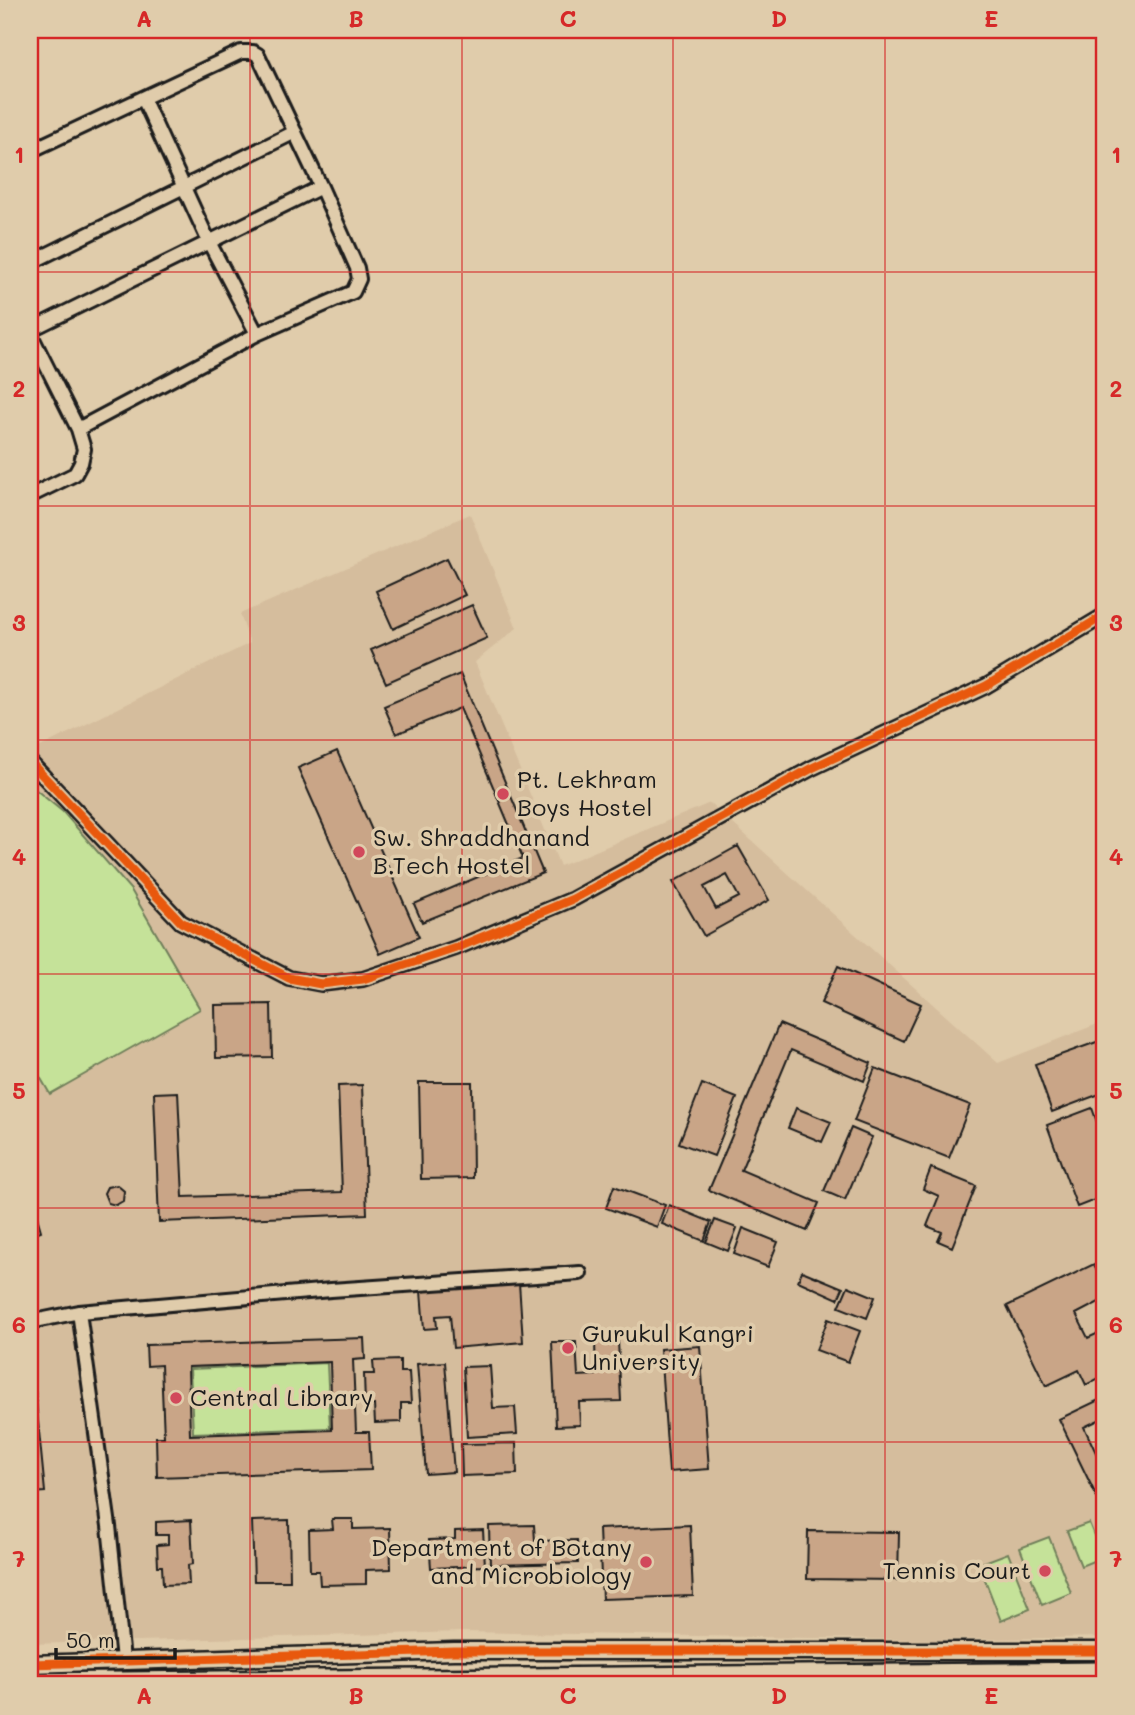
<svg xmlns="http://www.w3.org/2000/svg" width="1135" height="1715" font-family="Mali,sans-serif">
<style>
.built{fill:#d5bd9d}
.green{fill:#c5e299;stroke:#707f5a;stroke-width:2}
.building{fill:#c9a587;stroke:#1c1c1c;stroke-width:2;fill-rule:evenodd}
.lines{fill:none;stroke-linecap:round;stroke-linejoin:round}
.minor-casing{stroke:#1c1c1c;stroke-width:18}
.tertiary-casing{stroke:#1c1c1c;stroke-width:21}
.trunk-casing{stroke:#1c1c1c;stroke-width:26}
.minor{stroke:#e0ccab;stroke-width:12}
.tertiary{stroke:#e0ccab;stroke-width:16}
.trunk{stroke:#e0ccab;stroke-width:21}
.cycleway-casing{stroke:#e0ccab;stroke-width:13}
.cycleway{stroke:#e8590c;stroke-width:9}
.grid{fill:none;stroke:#d62828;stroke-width:2;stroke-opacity:0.55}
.poi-dot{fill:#d1495b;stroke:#e0ccab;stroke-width:2.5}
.labels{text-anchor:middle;stroke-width:7;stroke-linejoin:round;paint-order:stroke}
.poi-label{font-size:24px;fill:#1c1c1c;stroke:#e0ccab;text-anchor:start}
.neatline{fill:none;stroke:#d62828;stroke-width:2.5}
.grid-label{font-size:23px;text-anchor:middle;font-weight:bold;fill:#d62828}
</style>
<rect width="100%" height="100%" fill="#e0ccab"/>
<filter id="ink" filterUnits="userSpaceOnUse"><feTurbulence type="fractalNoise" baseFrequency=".0143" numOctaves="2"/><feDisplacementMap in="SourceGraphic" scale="14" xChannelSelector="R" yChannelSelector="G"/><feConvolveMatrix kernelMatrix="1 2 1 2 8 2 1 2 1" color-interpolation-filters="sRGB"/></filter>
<g filter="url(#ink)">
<path class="built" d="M470,514L517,628L475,662L560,866L710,803L998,1063L1105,1021V1637L935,1640L461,1632L30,1644V742L36,749L250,643L240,614Z"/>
<path class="green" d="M30,785L63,812L131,890L200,1009L50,1094L30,1060Z
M327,1363L330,1428L193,1433L190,1369Z
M1089,1523L1103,1557L1081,1566L1067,1531Z
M1049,1537L1071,1593L1042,1605L1020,1548Z
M1008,1553L1030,1609L1001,1621L979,1564Z"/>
<path class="building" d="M447,558L465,595L393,629L376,591Z
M472,605L487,638L386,683L371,650Z
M460,674L543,873L422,922L414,904L523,858L460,708L396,734L384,706Z
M337,751L419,937L380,954L298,768Z
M738,846L769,900L704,936L673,882ZM727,875L739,897L716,909L704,887Z
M838,966L921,1004L904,1041L821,1003Z
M271,1004L272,1057L216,1058L215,1005Z
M779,1024L871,1063L864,1081L791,1050L741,1170L819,1203L807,1231L709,1190Z
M1105,1039V1092L1052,1112L1035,1064Z
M875,1068L970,1105L949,1158L854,1121Z
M419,1082H472L473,1178L421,1179Z
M702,1084L737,1098L714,1156L679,1143Z
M362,1085L367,1214L159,1222L154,1093L178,1092L183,1197L342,1192L338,1086Z
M796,1108L831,1122L822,1142L788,1128Z
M1092,1108L1105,1145V1196L1077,1207L1047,1125Z
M851,1128L872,1137L845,1200L824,1191Z
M931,1168L976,1186L952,1247L938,1241L942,1232L927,1226L939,1196L923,1189Z
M117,1185L124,1191L123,1201L116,1205L108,1203L104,1193L107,1187Z
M614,1186L665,1205L657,1227L606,1208Z
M30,1192L41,1231L30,1235Z
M669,1205L711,1222L704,1241L662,1224Z
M715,1220L737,1228L728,1251L706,1242Z
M743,1228L778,1242L768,1267L734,1254Z
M1094,1264L1105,1288V1299L1076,1314L1088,1338L1105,1330V1375L1086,1385L1079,1370L1046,1386L1007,1306Z
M802,1271L843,1288L838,1299L798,1281Z
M519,1283L523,1342L453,1348L450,1315L436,1316L437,1328L424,1329L421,1291Z
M848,1286L875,1297L867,1318L839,1307Z
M828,1319L860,1331L848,1362L816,1350Z
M364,1338L365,1359L353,1360L356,1432H369L371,1470L157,1477L156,1437H164L161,1365L147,1366L146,1345ZM330,1362L332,1430L190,1435L188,1367Z
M618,1341L621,1401L579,1402L580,1425L556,1426L552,1342H576L578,1376L596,1375L595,1342Z
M700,1346L709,1469L669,1472L660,1349Z
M30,1360H32L45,1492L30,1493Z
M400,1360V1372H409L411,1403H401V1422L375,1423L374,1405H365L364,1374H374L373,1361Z
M445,1362L454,1472L426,1474L417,1364Z
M490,1366L493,1408L515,1407L517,1434L467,1437L463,1367Z
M1105,1397V1417L1084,1427L1105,1472V1514L1059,1419Z
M516,1443L517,1474L462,1476L461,1444Z
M332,1519H353V1529L390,1528L391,1569L366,1570V1584L320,1585L319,1571H310L309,1530L333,1529Z
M191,1520L193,1564L188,1565L189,1584L163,1585L162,1566H158L157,1545L168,1544V1535H156V1522Z
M289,1520L290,1581H254L252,1521Z
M534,1525L535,1541L577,1540L578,1563L490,1565L489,1526Z
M690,1525L693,1596L602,1599L599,1529Z
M483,1530L485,1566L431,1568L429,1540L455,1539V1531Z
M808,1531L899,1532L898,1580L807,1579Z"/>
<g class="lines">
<g class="minor-casing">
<path id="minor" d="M30,151L241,52H253L258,55L321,187L357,268L359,279L353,292L257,334
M30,263L295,132
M30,330L321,187
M30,333L78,429L84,449L81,463L75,474L30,496
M78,429L257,334L209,242L143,98
M30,762L181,922L289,978L321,984L363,979L456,948L573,899L812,768L986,686L1105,615
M79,1312L109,1526L123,1660
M30,1322L79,1312L331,1290L580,1273"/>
</g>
<g class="tertiary-casing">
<path id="tertiary" d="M30,1664L454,1651H1105"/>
</g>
<g class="trunk-casing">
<path id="trunk" d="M30,1684L1105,1673"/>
</g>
<use href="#minor" class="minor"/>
<use href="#tertiary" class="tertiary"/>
<use href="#trunk" class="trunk"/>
<g class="cycleway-casing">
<path id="cycleway" d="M30,762L181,922L289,978L321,984L363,979L456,948L573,899L812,768L986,686L1105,615
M30,1664L454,1651H1105"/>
</g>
<use href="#cycleway" class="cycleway"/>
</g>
</g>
<path class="grid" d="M250,30V1685M462,30V1685M673,30V1685M885,30V1685M30,272H1105M30,506H1105M30,740H1105M30,974H1105M30,1208H1105M30,1442H1105"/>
<g class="poi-dot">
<circle cx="503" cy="794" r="7"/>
<circle cx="359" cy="852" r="7"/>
<circle cx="568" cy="1348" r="7"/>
<circle cx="176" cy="1398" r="7"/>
<circle cx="646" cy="1562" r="7"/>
<circle cx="1045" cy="1571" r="7"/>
</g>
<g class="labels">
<g class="poi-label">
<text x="517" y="788">Pt. Lekhram<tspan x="517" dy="28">Boys Hostel</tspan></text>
<text x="373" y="846">Sw. Shraddhanand<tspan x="373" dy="28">B.Tech Hostel</tspan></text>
<text x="582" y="1342">Gurukul Kangri<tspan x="582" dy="28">University</tspan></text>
<text x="190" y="1406">Central Library</text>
<text x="632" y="1556" text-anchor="end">Department of Botany<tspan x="632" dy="28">and Microbiology</tspan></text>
<text x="1031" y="1579" text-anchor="end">Tennis Court</text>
</g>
</g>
<rect width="1135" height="1715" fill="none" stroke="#e0ccab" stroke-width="77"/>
<path d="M56 1648v10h119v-10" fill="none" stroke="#1c1c1c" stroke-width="3.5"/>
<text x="66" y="1648" font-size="21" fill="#1c1c1c" stroke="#e0ccab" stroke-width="5" paint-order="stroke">50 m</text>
<rect x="38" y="38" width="1058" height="1638" class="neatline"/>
<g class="grid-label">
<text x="144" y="27">A</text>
<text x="356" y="27">B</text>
<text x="568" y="27">C</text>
<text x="779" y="27">D</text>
<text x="991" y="27">E</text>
<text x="19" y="163">1</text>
<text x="1116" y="163">1</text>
<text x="19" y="397">2</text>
<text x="1116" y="397">2</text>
<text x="19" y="631">3</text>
<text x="1116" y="631">3</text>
<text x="19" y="865">4</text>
<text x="1116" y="865">4</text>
<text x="19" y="1099">5</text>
<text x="1116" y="1099">5</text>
<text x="19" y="1333">6</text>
<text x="1116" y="1333">6</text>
<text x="19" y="1567">7</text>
<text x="1116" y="1567">7</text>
<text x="144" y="1704">A</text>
<text x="356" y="1704">B</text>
<text x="568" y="1704">C</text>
<text x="779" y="1704">D</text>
<text x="991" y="1704">E</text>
</g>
</svg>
